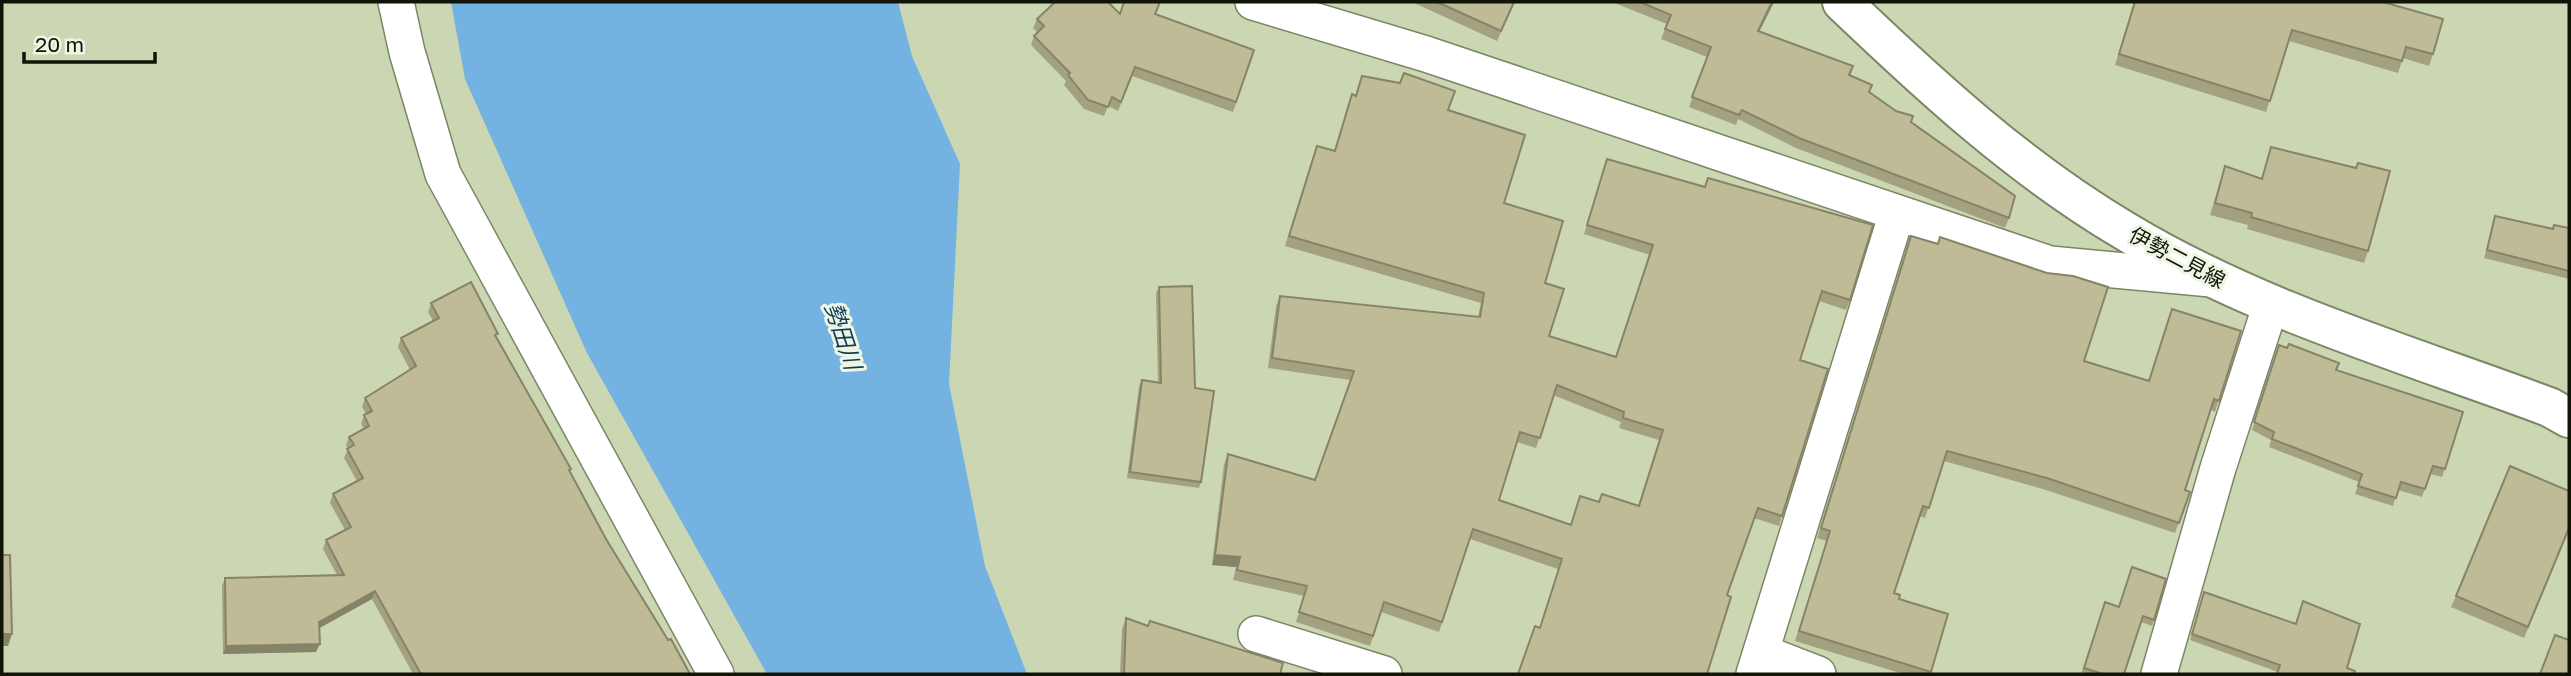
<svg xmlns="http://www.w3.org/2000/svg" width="2571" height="676" font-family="'Golos Text','Noto Sans JP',sans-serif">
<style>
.water{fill:#74b2e1}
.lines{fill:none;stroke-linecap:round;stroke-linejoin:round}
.minor-casing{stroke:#7b8665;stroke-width:38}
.secondary-casing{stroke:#7b8665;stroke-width:42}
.minor{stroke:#fff;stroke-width:35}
.secondary{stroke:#fff;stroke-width:38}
.wall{fill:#a4a181;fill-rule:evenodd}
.shaded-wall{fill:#868369}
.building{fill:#bfbb96;stroke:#868369;stroke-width:2;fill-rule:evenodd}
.labels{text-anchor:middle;stroke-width:6;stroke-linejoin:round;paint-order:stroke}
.street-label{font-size:21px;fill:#111508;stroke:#eff5e3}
.water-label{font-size:23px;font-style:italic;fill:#0b3c5b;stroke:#eff5e3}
</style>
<rect width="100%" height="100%" fill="#cbd7b3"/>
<path class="water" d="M451,2H898L912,56L960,164L949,384L985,566L1027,674H767L587,353L465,79Z"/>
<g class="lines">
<g class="minor-casing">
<path id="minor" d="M396,2L407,52L443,174L716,674
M1253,2L1426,54L2050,264L2211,279
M1256,634L1384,674
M1761,652L1818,674
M1754,674L1897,213
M2159,674L2218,468L2271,304"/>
</g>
<g class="secondary-casing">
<path id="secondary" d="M1842,2C1930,86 2020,169 2125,231C2256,310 2407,354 2549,407L2569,418"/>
</g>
<use href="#minor" class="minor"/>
<use href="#secondary" class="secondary"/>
</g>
<path class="wall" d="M1412,2H1515L1497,41Z
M1612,2H1774L1759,31L1853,66L1850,75L1870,92L1911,122L2009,218L2005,228L1796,148L1738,119L1736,125L1689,107L1707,57L1661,39L1667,24Z
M2134,2H2383L2433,54L2429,66L2403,58L2398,73L2289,41L2266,112L2115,65Z
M1120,14H1155L1254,50L1233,112L1132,76L1118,111L1108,106L1104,116L1084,109L1064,85L1066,81L1031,45L1034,36L1038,33L1033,28L1037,19Z
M1362,76L1448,110L1504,203L1545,283L1549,336L1616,357L1650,255L1584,234L1607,159L1850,300L1846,310L1819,301L1800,360L1782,516L1779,526L1754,518L1540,627L1558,569L1470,539L1439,632L1381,612L1370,646L1296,622L1304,596L1233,580L1236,567L1212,565L1224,464L1228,454L1315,480L1350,380L1268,368L1276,306L1280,296L1478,317L1481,303L1285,246L1313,156L1334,151L1352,94L1356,96ZM1553,395L1621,422L1619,428L1659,440L1638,506L1599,502L1580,496L1571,525L1499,500L1517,442L1536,448Z
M2271,147L2368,251L2364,263L2247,229L2248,225L2210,215L2225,166L2261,179Z
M2495,216L2552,229L2569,228V279L2484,258Z
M1908,246L2084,361L2149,381L2241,331L2215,412L2210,409L2185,490L2190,492L2175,533L2043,489L1944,461L1925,518L1919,516L1894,593L1899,599L1948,614L1930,674H1903L1795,641L1827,541L1817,538Z
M1159,287L1195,388L1201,482L1199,488L1127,478L1139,386L1142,380L1158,383L1156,293Z
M431,303L497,337L571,469L570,473L606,539L690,674H413L372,599L319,628L316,652L223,654L222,586L225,578L337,575L323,549L326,540L345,530L330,503L333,494L357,481L344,458L348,449L346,445L349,437L364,429L361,424L364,415L366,414L362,407L365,398L410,370L398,347L401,338L433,321L428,312Z
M2279,345L2336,370L2463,412L2442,477L2430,474L2422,497L2398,490L2393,506L2355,494L2359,482L2269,447L2271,440L2252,430Z
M2569,530L2524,638L2451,607L2456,596Z
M2202,598L2296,624H2360L2278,672L2190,640Z
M2105,602L2154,620L2152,626L2141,622L2124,674H2081Z
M1126,618L1280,674H1120L1122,629Z"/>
<path class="shaded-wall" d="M1772,2H1774L1755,40L1758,31Z
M1215,555L1240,557L1236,567L1212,565Z
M375,591L372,599L316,630L319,622Z
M2,634H12L8,646H2Z
M320,644L316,652L223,654L226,646Z"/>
<path class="building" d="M1055,2H1108L1120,14L1124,2H1160L1155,14L1254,50L1236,102L1135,67L1121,102L1112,97L1108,107L1088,100L1068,75L1070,73L1034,36L1044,26L1037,19Z
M1437,2H1514L1501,31Z
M1640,2H1772L1758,31L1853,66L1849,75L1872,85L1869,92L1896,111L1913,116L1911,122L2015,196L2009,218L1799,138L1742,110L1739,115L1692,97L1711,47L1665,29L1671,15Z
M2135,2H2383L2443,19L2433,54L2406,47L2402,61L2292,30L2270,101L2119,54Z
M1404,73L1455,91L1448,110L1525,135L1504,203L1563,221L1545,283L1564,289L1549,336L1616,357L1653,245L1587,225L1607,159L1705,187L1708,178L1873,225L1850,300L1822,291L1800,360L1828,369L1782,516L1758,508L1727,595L1731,597L1707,674H1518L1535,626L1540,628L1562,559L1473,529L1442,622L1384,602L1373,636L1299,612L1307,586L1237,570L1240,557L1215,555L1228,454L1315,480L1354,371L1272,358L1280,296L1480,317L1484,293L1289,236L1317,146L1335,151L1352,94L1356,96L1362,76L1400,83ZM1557,385L1624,412L1623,418L1663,430L1639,506L1602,494L1599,502L1580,496L1571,525L1499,500L1520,432L1540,438Z
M2271,147L2356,168L2358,163L2390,171L2368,251L2251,217L2252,213L2215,203L2225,166L2262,179Z
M2495,216L2553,229L2554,225L2569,228V271L2487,250Z
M1911,236L1938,244L1940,237L2047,273L2073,276L2108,287L2084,361L2149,381L2172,309L2241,331L2219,401L2214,399L2185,490L2190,492L2179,523L2047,478L1947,451L1929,508L1923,506L1894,593L1900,595L1899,599L1948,614L1931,672L1799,631L1830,531L1821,528Z
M471,282L498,334L495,335L571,469L569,470L606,539L668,640L671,639L690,674H421L375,591L319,622L320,644L226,646L225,578L344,575L326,540L351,527L333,494L363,478L347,449L354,445L349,437L369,426L364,415L372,411L365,398L416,366L401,338L439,318L431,303Z
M1192,286L1195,388L1214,391L1201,482L1130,472L1142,380L1161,383L1159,287Z
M2289,344L2339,363L2336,370L2463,412L2445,469L2433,466L2425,489L2401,482L2396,498L2358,486L2362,474L2272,439L2274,432L2254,422L2279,345L2287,348Z
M2510,466L2569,491V528L2528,627L2456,596Z
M2,555H10L12,634H2Z
M2132,567L2166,579L2154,620L2143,616L2124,674H2103L2084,668L2105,602L2119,607Z
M2204,592L2296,624L2303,601L2360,624L2347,668L2355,671L2354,674H2277L2280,665L2192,634Z
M1126,618L1148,626L1150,621L1283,663L1280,674H1124Z
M2555,635L2569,640V674H2540Z"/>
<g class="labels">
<g class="street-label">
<text transform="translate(2177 258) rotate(28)" y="7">伊勢二見線</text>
</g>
<g class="water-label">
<text transform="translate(843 336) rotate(72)" y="8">勢田川</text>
</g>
</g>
<rect width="2571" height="676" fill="none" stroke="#111508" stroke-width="7"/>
<path d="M24 52v10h131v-10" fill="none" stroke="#111508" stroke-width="3.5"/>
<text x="35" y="52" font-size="21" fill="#111508" stroke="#eff5e3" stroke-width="5" paint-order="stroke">20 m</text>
</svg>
